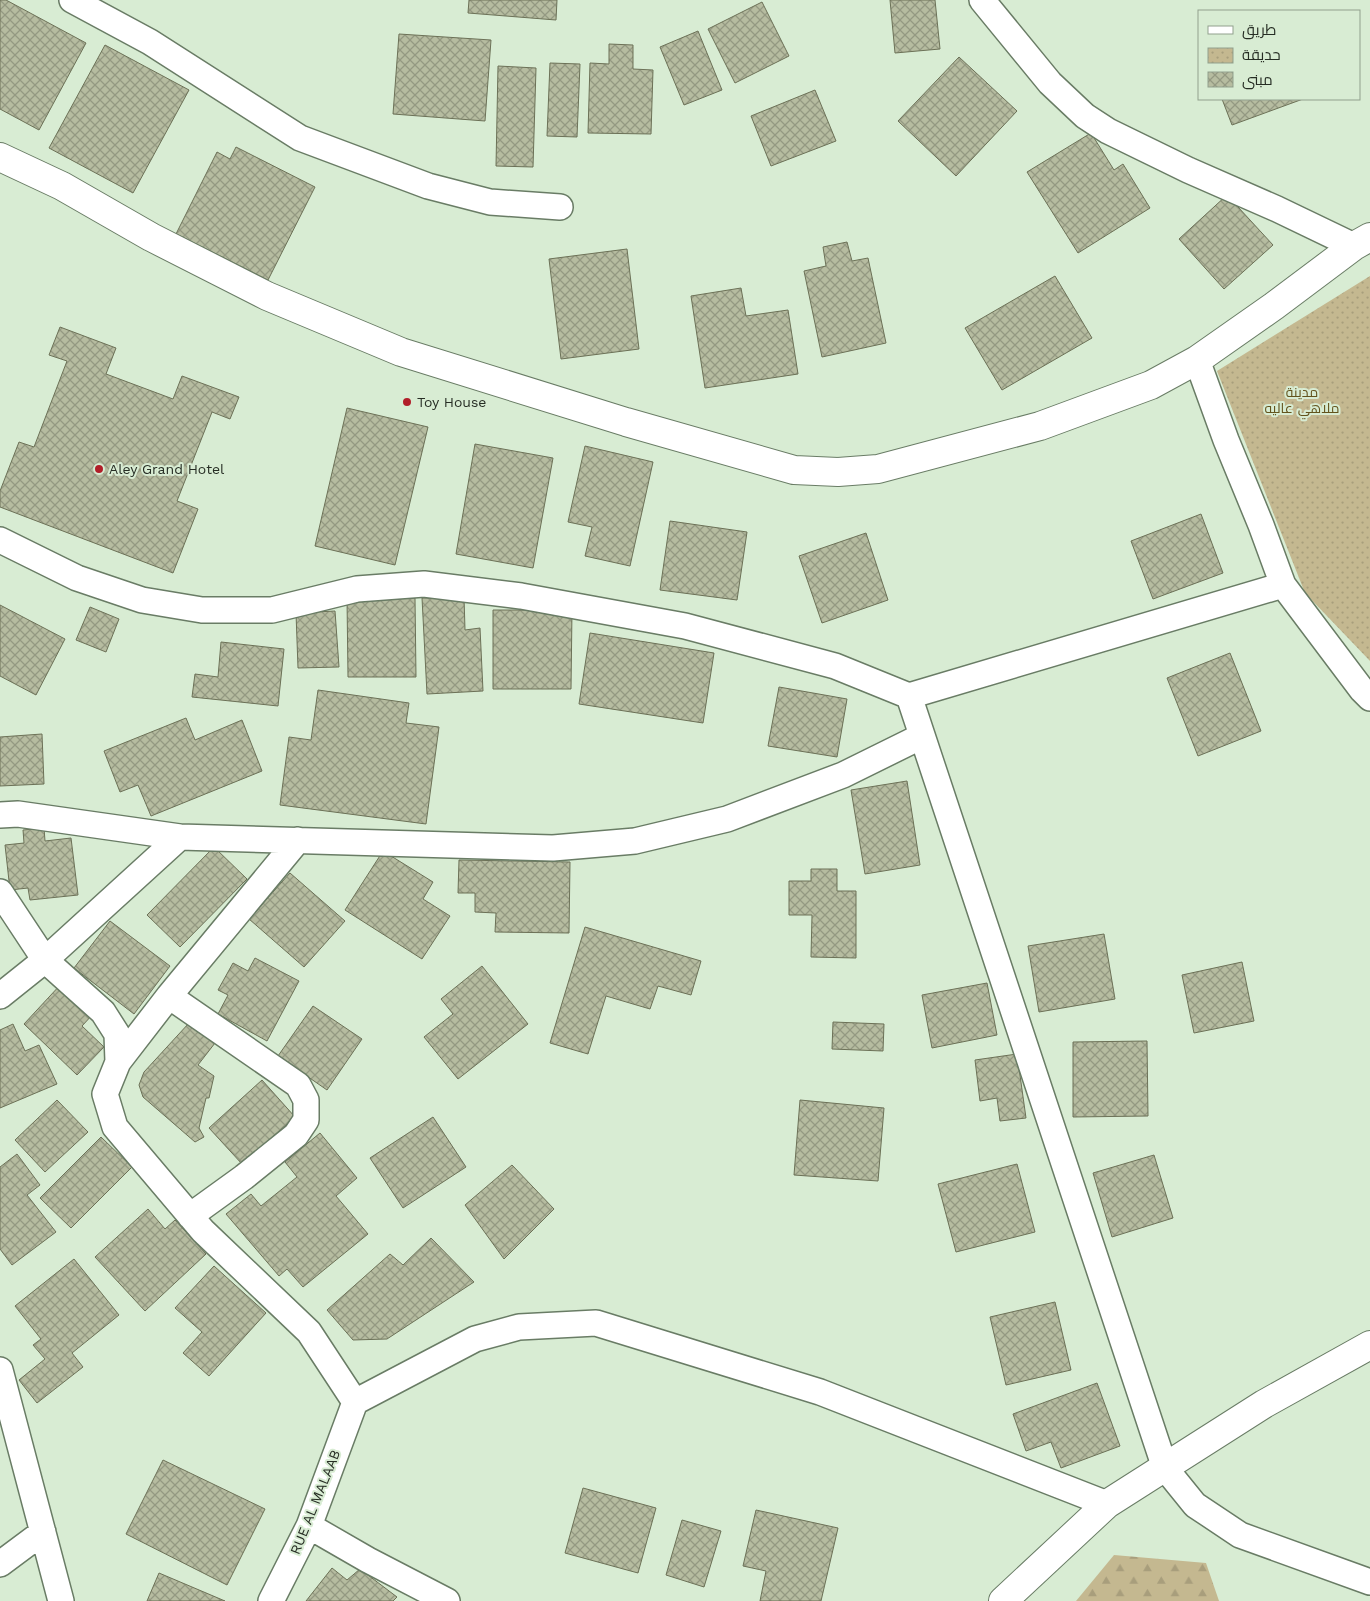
<svg xmlns="http://www.w3.org/2000/svg" width="1370" height="1601" font-family="'Work Sans',Cairo,sans-serif">
<style>
.forest{fill:url(#forest-firs)}
.park{fill:url(#park-dots)}
.building{fill:url(#building-cross-hatch);stroke:#6c7157}
.lines{fill:none;stroke-linecap:round;stroke-linejoin:round}
.minor-casing{stroke:#697c65;stroke-width:28}
.tertiary-casing{stroke:#697c65;stroke-width:30}
.secondary-casing{stroke:#697c65;stroke-width:30}
.minor{stroke:#fff;stroke-width:25}
.tertiary{stroke:#fff;stroke-width:28}
.secondary{stroke:#fff;stroke-width:28}
.poi-dot{fill:#b11e29;stroke:#d8ecd3;stroke-width:2}
.labels{text-anchor:middle;stroke-width:4;stroke-linejoin:round;paint-order:stroke}
.park-label{font-size:14px;fill:#62531c;stroke:#d8ecd3}
.poi-label{font-size:14px;fill:#262d24;stroke:#d8ecd3;text-anchor:start}
.street-label{font-size:14px;fill:#262d24;stroke:#d8ecd3}
</style>
<defs>
<pattern id="forest-firs" width="22" height="20" patternUnits="userSpaceOnUse" patternTransform="scale(1.25)"><rect width="22" height="20" fill="#c4b890"/><path d="M5 1l3.5 6h-7zM16 11l3.5 6h-7z" fill="#a89e7c"/></pattern>
<pattern id="park-dots" width="8" height="8" patternUnits="userSpaceOnUse" patternTransform="scale(1.25)"><rect width="8" height="8" fill="#c4b890"/><path d="M2 2h.1M6 6h.1" fill="none" stroke="#a89e7c" stroke-width="1.8" stroke-linecap="round"/></pattern>
<pattern id="building-cross-hatch" width="8" height="8" patternUnits="userSpaceOnUse" patternTransform="scale(1.25)"><rect width="8" height="8" fill="#b6bca0"/><path d="M0 0l8 8M0 8l8-8" fill="none" stroke="#949982"/></pattern>
</defs>
<rect width="100%" height="100%" fill="#d8ecd3"/>
<path class="forest" d="M1114,1555L1206,1563L1219,1601H1076Z"/>
<path class="park" d="M1370,276V661L1305,593L1217,371Z"/>
<path class="building" d="M0,0H6L86,43L39,130L0,109Z
M469,0H557L556,20L468,13Z
M890,0H935L940,49L895,53Z
M762,2L789,56L735,83L708,29Z
M698,31L722,90L684,105L660,47Z
M399,34L491,40L485,121L393,114Z
M609,44L633,45V69L653,70L651,134L588,133L590,63L609,64Z
M105,45L189,90L133,193L49,148Z
M959,57L1017,111L956,176L898,121Z
M550,63L580,64L577,137L547,136Z
M498,66L536,68L533,167L496,166Z
M815,90L836,141L771,166L751,116Z
M1222,99H1303L1232,125Z
M1091,133L1114,170L1123,164L1150,208L1078,253L1027,172Z
M236,147L315,187L268,280L176,234L217,152L230,159Z
M1227,195L1273,245L1224,289L1179,239Z
M847,242L852,261L868,258L886,343L822,357L804,271L826,266L823,247Z
M627,249L639,349L561,359L549,259Z
M1055,276L1092,338L1002,390L965,328Z
M741,288L746,316L788,310L798,374L705,388L691,296Z
M60,327L116,348L106,374L173,399L182,376L239,397L230,419L212,412L177,501L198,509L173,573L0,507V491L19,442L34,447L67,361L49,355Z
M347,408L428,427L395,565L315,546Z
M475,444L553,458L533,568L456,554Z
M585,446L653,462L630,566L585,556L592,527L568,522Z
M1201,514L1223,573L1153,599L1131,541Z
M670,521L747,532L737,600L660,590Z
M866,533L888,600L822,623L799,556Z
M464,597L465,630L480,628L483,691L427,694L422,598Z
M415,598L416,677H348L347,599Z
M0,605L65,639L36,695L0,676Z
M90,607L119,619L106,652L76,640Z
M493,610H572L571,689H493Z
M335,611L339,667L298,668L296,613Z
M590,633L714,653L703,723L579,704Z
M221,642L284,649L278,706L192,697L195,674L218,677Z
M1230,653L1261,731L1198,756L1167,678Z
M779,687L847,699L837,757L768,746Z
M318,690L409,703L406,723L439,727L426,824L280,805L289,737L311,740Z
M186,718L195,740L242,720L262,771L151,816L138,785L120,792L104,751Z
M42,734L44,784L0,786V737Z
M907,781L920,865L865,874L851,790Z
M44,828L45,841L71,838L78,895L30,900L28,888L10,890L5,845L24,843L23,830Z
M214,847L247,879L180,947L147,915Z
M383,851L433,882L423,899L450,916L422,959L345,910Z
M459,860L570,862L569,933L495,932L496,913L475,912V893H458Z
M811,869H837V891H856V958L811,957L812,915H789V881H811Z
M290,873L345,921L304,967L249,919Z
M110,921L170,966L134,1014L74,968Z
M585,927L701,961L691,995L658,986L650,1009L606,996L588,1054L550,1043Z
M1104,934L1115,999L1039,1012L1028,946Z
M255,958L299,981L267,1041L218,1014L228,995L218,990L233,963L248,971Z
M1242,962L1254,1021L1194,1033L1182,975Z
M482,966L528,1024L458,1079L424,1037L453,1014L441,999Z
M62,983L94,1013L82,1026L104,1047L77,1075L24,1024Z
M987,983L997,1035L932,1048L922,995Z
M313,1006L362,1039L327,1090L278,1056Z
M833,1022L884,1024L883,1051L832,1049Z
M189,1023L215,1043L198,1065L214,1076L209,1098H206L199,1128L204,1137L195,1142L143,1097L139,1085L144,1072Z
M13,1024L25,1051L39,1045L57,1084L0,1108V1030Z
M1147,1041L1148,1116L1073,1117V1042Z
M1017,1054L1026,1118L1000,1121L997,1098L980,1101L975,1060Z
M262,1080L295,1117L242,1164L209,1128Z
M57,1100L88,1132L45,1172L15,1140Z
M800,1100L884,1108L878,1181L794,1175Z
M433,1117L466,1167L403,1208L370,1158Z
M320,1133L357,1178L336,1196L368,1234L303,1287L287,1269L279,1276L226,1214L251,1194L261,1206L297,1177L285,1162Z
M101,1137L132,1167L71,1228L40,1198Z
M17,1154L40,1185L27,1195L56,1232L12,1265L0,1249V1167Z
M1154,1155L1173,1218L1112,1237L1093,1173Z
M1017,1164L1035,1232L956,1252L938,1184Z
M512,1165L554,1209L504,1259L465,1205Z
M148,1209L165,1229L175,1220L206,1254L145,1311L95,1257Z
M431,1238L474,1282L387,1339L353,1340L327,1310L390,1254L403,1265Z
M74,1259L119,1315L72,1353L83,1367L37,1403L19,1380L45,1359L33,1345L41,1339L15,1306Z
M214,1266L266,1313L209,1376L183,1353L202,1332L175,1308Z
M1055,1302L1071,1370L1006,1385L990,1317Z
M1097,1383L1120,1446L1061,1468L1051,1442L1026,1451L1013,1414Z
M163,1460L265,1509L227,1585L126,1534Z
M583,1488L656,1508L638,1573L565,1553Z
M756,1510L838,1528L821,1601H760L766,1571L743,1566Z
M682,1520L721,1531L704,1587L666,1575Z
M332,1568L347,1580L360,1569L397,1597L393,1601H306Z
M159,1573L225,1601H147Z"/>
<g class="lines">
<g class="minor-casing">
<path id="minor" d="M72,0L150,42L300,138L428,186L490,202L560,207
M982,0L1050,83L1085,116L1108,131L1188,170L1277,209L1354,246
M0,540L77,578L142,600L202,610H272L357,589L424,584L521,596L685,626L835,666L909,696L1283,585L1261,525L1226,440L1197,360
M1283,585L1362,690L1370,698
M909,696L1165,1468L1195,1505L1240,1535L1370,1582
M0,815L18,814L180,837L553,848L635,841L727,819L843,775L922,736
M0,892L45,960L103,1012L117,1034L118,1062L105,1094L115,1127L203,1231L309,1332L355,1402L475,1339L519,1327L596,1323L820,1392L1107,1504
M0,996L45,960L180,837
M169,996L298,1085L306,1100V1120L296,1135L244,1177L190,1216
M118,1062L169,996L298,840
M0,1370L61,1601
M309,1526L368,1560L447,1601
M0,1564L43,1532
M271,1601L309,1526L355,1402"/>
</g>
<g class="tertiary-casing">
<path id="tertiary" d="M1003,1601L1107,1504L1264,1404L1370,1345"/>
</g>
<g class="secondary-casing">
<path id="secondary" d="M0,157L62,186L151,237L267,296L401,352L626,422L794,470L838,472L878,469L1040,426L1151,385L1197,360L1274,306L1354,246L1370,237"/>
</g>
<use href="#minor" class="minor"/>
<use href="#tertiary" class="tertiary"/>
<use href="#secondary" class="secondary"/>
</g>
<g class="poi-dot">
<circle cx="407" cy="402" r="5"/>
<circle cx="99" cy="469" r="5"/>
</g>
<g class="labels">
<g class="park-label">
<text x="1302" y="397">مدينة<tspan x="1302" dy="16">ملاهي عاليه</tspan></text>
</g>
<g class="poi-label">
<text x="417" y="407">Toy House</text>
<text x="109" y="474">Aley Grand Hotel</text>
</g>
<g class="street-label">
<text transform="translate(315 1502) rotate(-68)" y="5">RUE AL MALAAB</text>
</g>
</g>
<rect x="1198" y="10" width="162" height="90" fill="#d8ecd3" stroke="#91a08d"/>
<rect x="1208" y="26" width="25" height="8" fill="#ffffff" stroke="#91a08d"/>
<text x="1242" y="35" font-size="15" fill="#262d24">طريق</text>
<rect x="1208" y="48" width="25" height="15" fill="url(#park-dots)" stroke="#91a08d"/>
<text x="1242" y="60" font-size="15" fill="#262d24">حديقة</text>
<rect x="1208" y="72" width="25" height="15" fill="url(#building-cross-hatch)" stroke="#91a08d"/>
<text x="1242" y="85" font-size="15" fill="#262d24">مبنى</text>
</svg>
